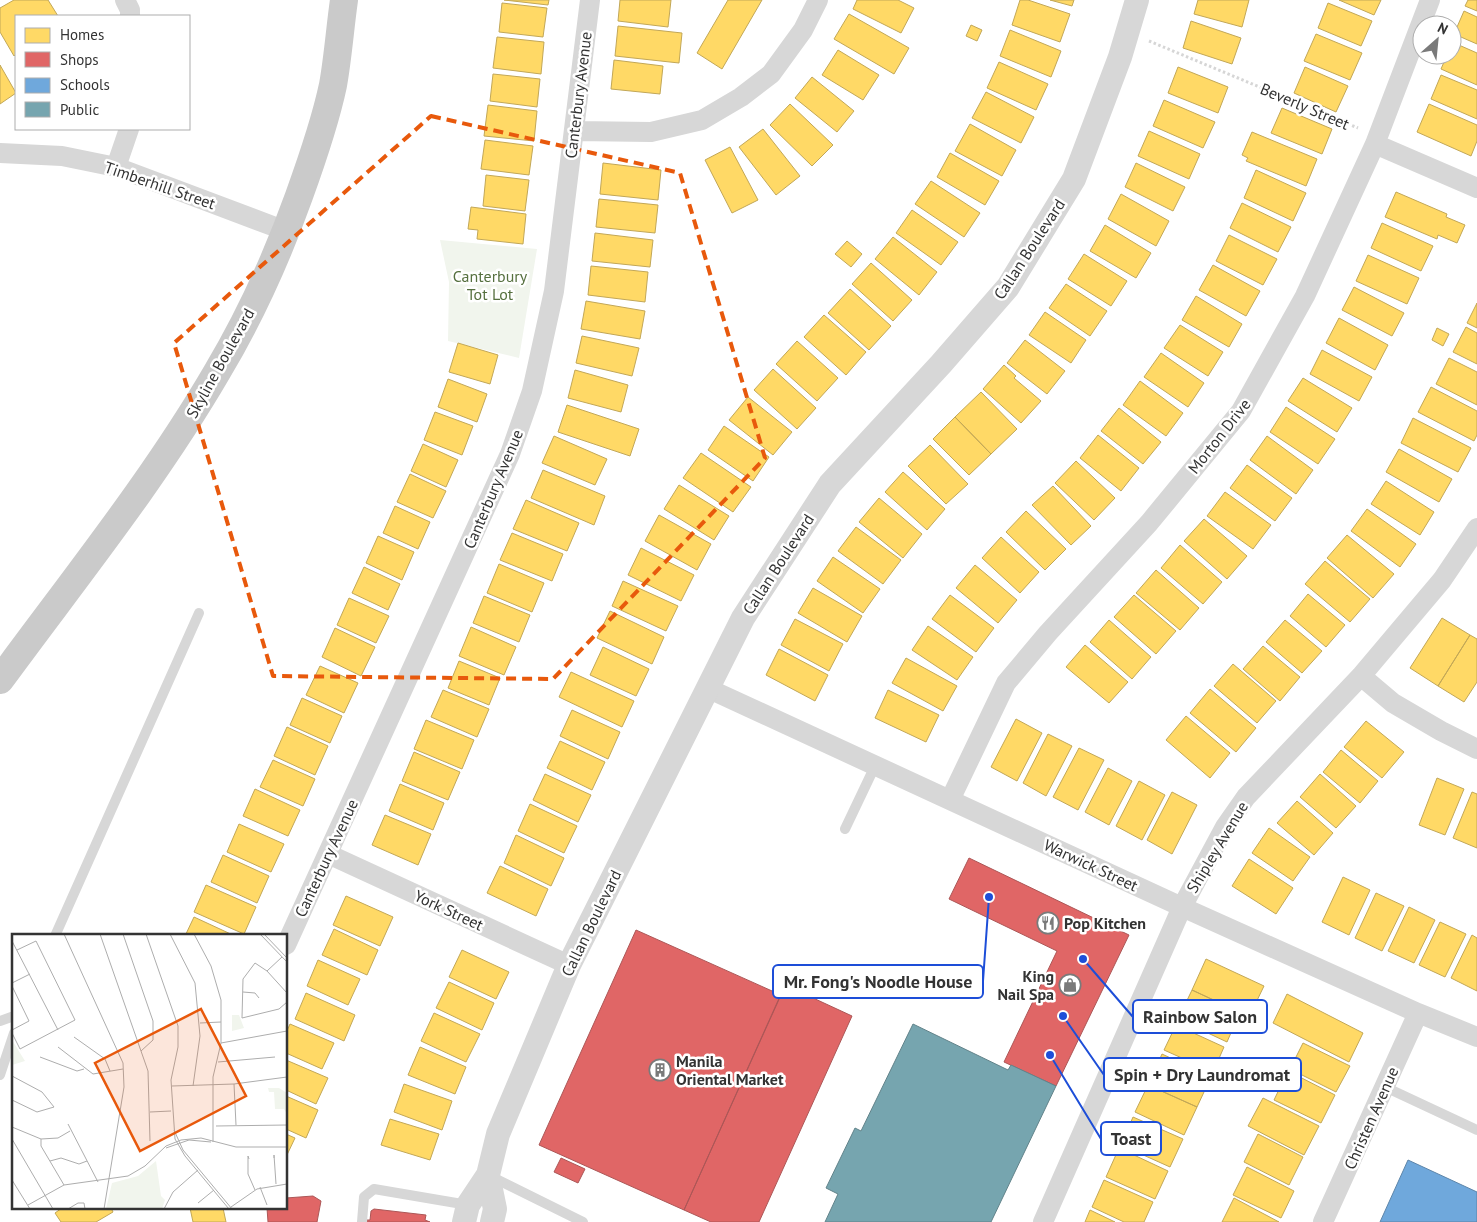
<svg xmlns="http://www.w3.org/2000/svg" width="1477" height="1222" font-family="'PT Sans',sans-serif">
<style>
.green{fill:#f1f5ed}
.homes{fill:#ffd966;stroke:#c2a757}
.shops{fill:#e06666;stroke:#ac5757}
.schools{fill:#6fa8dc;stroke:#5d85a9}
.public{fill:#76a5af;stroke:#62838a}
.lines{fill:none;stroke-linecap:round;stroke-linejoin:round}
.path{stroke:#d6d6d6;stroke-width:3;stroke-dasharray:2.5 2.5;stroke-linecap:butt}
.service{stroke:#d7d7d7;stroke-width:10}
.minor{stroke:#d7d7d7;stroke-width:20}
.tertiary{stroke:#d7d7d7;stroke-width:24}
.primary{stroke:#cacaca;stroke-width:28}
.marked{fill:none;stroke:#e8590c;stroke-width:4;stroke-dasharray:10 6;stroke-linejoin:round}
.labels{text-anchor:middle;stroke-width:5;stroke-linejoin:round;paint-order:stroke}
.street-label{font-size:16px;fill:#333;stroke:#fff}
.park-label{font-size:16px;fill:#56703f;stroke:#fff}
.poi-label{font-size:16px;font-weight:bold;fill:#333;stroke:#fff;text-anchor:start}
.inset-road{fill:none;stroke:#adadad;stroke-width:1}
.view{fill:#e8590c;fill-opacity:0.15;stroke:#e8590c;stroke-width:2.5}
.inset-edge{fill:none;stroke:#333;stroke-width:2.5}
.leader{fill:none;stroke:#1d4ed8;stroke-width:2}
.callout-dot{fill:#1d4ed8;stroke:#fff;stroke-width:2}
.callout{fill:#fff;stroke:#1d4ed8;stroke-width:2}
.callout-label{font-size:18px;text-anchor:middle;font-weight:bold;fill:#333}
</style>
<rect width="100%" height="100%" fill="#fff"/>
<path class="green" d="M440,240L537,249L519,358L448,341L449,282Z"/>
<path class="homes" d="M14,0H48L58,16H16V54L14,56L0,32V8Z
M504,0H549L548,5Z
M620,0H671L668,27L618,21Z
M728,0H762L722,69L697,53Z
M857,0H898L914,8L901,33L853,9Z
M1020,0H1028L1070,14L1060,42L1012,25Z
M1050,0H1074L1072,6Z
M1198,0H1249L1242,27L1194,14Z
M1339,0H1381L1374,15Z
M1468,0H1477V11L1465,6Z
M502,3L547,8L543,37L499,32Z
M1328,3L1372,21L1361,46L1318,28Z
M1464,11L1477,17V44L1454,34Z
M849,14L909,48L894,74L834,39Z
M1191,21L1241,38L1232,64L1183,48Z
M971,25L982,30L977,41L966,36Z
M618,26L682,33L679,63L615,56Z
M1010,30L1061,51L1051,77L1000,56Z
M1316,34L1362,53L1350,80L1304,61Z
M497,37L544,42L541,74L493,68Z
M1452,42L1477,53V85L1441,69L1447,55H1452Z
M838,50L879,75L863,100L822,75Z
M614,60L663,66L660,94L611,89Z
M999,62L1048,84L1036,110L987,88Z
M0,65L16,93L0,104Z
M1178,67L1228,87L1218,113L1168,93Z
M1305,67L1348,86L1336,112L1294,93Z
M493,74L540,79L537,107L490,101Z
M1441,75L1477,90V119L1431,99Z
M812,77L854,111L837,132L795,98Z
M986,92L1034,117L1021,143L972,118Z
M1164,100L1215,122L1203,148L1153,126Z
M790,104L833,145L812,166L770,125Z
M1429,104L1477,125V141L1471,156L1417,132Z
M488,105L537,111L534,141L484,136Z
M1282,108L1332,129L1322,154L1271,133Z
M970,124L1016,150L1002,176L955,151Z
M763,129L800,176L776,195L739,147Z
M1149,131L1200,154L1189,179L1138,156Z
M1252,132L1317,159L1306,186L1246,161L1248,158L1242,155Z
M485,140L533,146L529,175L481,169Z
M730,147L758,200L732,213L705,160Z
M950,153L999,181L985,205L937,177Z
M603,163L661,170L658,200L600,194Z
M1136,163L1185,187L1173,211L1125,187Z
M1256,170L1306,193L1293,221L1244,198Z
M486,175L529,180L525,211L483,206Z
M931,181L980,213L964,237L915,204Z
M1396,192L1447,214L1446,217L1465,225L1457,243L1438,235L1437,239L1385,217Z
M1121,194L1169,221L1156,246L1108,219Z
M599,199L658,205L655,233L596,227Z
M1242,203L1291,227L1278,252L1230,228Z
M471,207L526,214L523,244L477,239L478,230L468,229Z
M912,210L958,242L941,265L896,233Z
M1382,223L1433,246L1421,271L1371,248Z
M1105,225L1151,253L1136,278L1090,251Z
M595,233L653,240L650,267L592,261Z
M1229,235L1277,259L1263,285L1216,261Z
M893,237L937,272L919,295L875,259Z
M847,241L862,254L851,267L835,254Z
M1084,254L1127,281L1111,306L1068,279Z
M1368,255L1419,278L1407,304L1356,281Z
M871,263L912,300L893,321L852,284Z
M1213,265L1260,291L1246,316L1199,290Z
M591,266L648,272L645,302L588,295Z
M1066,284L1107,311L1090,336L1049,308Z
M1354,287L1404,313L1392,336L1342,310Z
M850,289L891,326L869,350L828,313Z
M1196,296L1242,324L1229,347L1182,320Z
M586,301L645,311L640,339L581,329Z
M1477,303V328L1467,323Z
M1045,312L1086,340L1071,363L1029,335Z
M824,315L866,352L846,375L804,337Z
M1339,318L1388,345L1375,370L1326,343Z
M1180,325L1223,352L1208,376L1164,348Z
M1466,327L1477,333V364L1453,352Z
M1437,328L1449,334L1443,346L1432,340Z
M582,336L639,348L632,376L576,363Z
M1025,340L1065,371L1047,394L1007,363Z
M797,341L838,378L817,401L776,364Z
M458,343L498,355L490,384L449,372Z
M1322,350L1372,377L1359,401L1310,374Z
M1161,353L1204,383L1188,407L1144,377Z
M1449,358L1477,372V405L1436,384Z
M1004,365L1016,376L1014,378L1041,401L1021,423L983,389Z
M773,369L816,408L797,429L754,390Z
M575,370L628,385L621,412L568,398Z
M1303,378L1352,408L1337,432L1288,401Z
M448,379L487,394L477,422L438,407Z
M1140,381L1183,413L1166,436L1123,405Z
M1431,387L1477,411V435L1474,441L1418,412Z
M981,392L1017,429L991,454L955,417Z
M748,397L792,432L773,455L729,420Z
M567,405L639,429L630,456L558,432Z
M1286,407L1335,439L1318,464L1270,432Z
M1119,408L1161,442L1143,464L1101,431Z
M435,412L473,426L462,455L424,440Z
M955,417L991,454L969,475L933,439Z
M1413,418L1471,448L1458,472L1401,443Z
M724,426L769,457L753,481L708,450Z
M1098,435L1139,468L1121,491L1080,458Z
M554,436L607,459L595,485L542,463Z
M1267,436L1313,470L1296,494L1250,460Z
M423,444L458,460L446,487L411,471Z
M930,445L968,484L946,504L908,466Z
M1399,449L1452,479L1439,502L1386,472Z
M701,453L751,487L733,512L683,478Z
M1076,461L1115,498L1094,520L1055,483Z
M1247,465L1292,498L1275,521L1230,488Z
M543,470L605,496L594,525L531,498Z
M903,472L945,509L927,530L885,492Z
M410,474L446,491L433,518L397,502Z
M1386,481L1434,512L1420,535L1371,504Z
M679,485L729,516L714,540L664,509Z
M1053,486L1091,526L1071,545L1032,505Z
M1225,492L1271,525L1253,549L1207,516Z
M879,498L922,534L903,558L859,522Z
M526,500L579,523L567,551L513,529Z
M395,506L430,522L418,549L383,533Z
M1367,509L1416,544L1400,567L1351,531Z
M1026,511L1066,549L1045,570L1006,532Z
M659,515L711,544L697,570L645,541Z
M1204,519L1247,556L1227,579L1184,541Z
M856,527L901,560L883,584L838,551Z
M512,533L563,554L552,581L500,560Z
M1347,535L1394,574L1373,598L1327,558Z
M378,536L414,552L402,580L366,563Z
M1001,537L1039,572L1020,593L982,558Z
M1180,545L1222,582L1203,604L1161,568Z
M641,548L694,575L681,601L628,575Z
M833,557L880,589L863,613L817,581Z
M1325,561L1370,599L1350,622L1305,584Z
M499,564L544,583L532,612L487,593Z
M975,565L1017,600L998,623L956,588Z
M364,567L400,584L388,610L352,593Z
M1156,570L1199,608L1180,630L1136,593Z
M623,581L678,606L666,631L612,606Z
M813,588L862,616L847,642L798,613Z
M1308,594L1345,625L1326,647L1290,616Z
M950,595L994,628L976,652L932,619Z
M1134,595L1176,631L1156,654L1114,617Z
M484,596L530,615L519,642L473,623Z
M349,598L389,616L376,643L337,625Z
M610,611L664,637L652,664L597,638Z
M1442,618L1470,635L1438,686L1410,668Z
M795,619L843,644L829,671L781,645Z
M1109,620L1151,657L1132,679L1090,642Z
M1285,620L1322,651L1302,673L1266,642Z
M928,626L973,657L957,680L912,650Z
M471,627L516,647L504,675L459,656Z
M335,628L375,647L361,676L322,657Z
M1470,635L1477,639V682L1464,702L1438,686Z
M1085,645L1128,682L1109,703L1066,667Z
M1263,646L1300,677L1280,701L1243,669Z
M603,647L649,669L636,696L590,675Z
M779,649L828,675L815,701L766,675Z
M906,658L957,686L943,711L892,683Z
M459,661L500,678L489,705L448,688Z
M1233,664L1276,701L1257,723L1214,686Z
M320,666L358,683L344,713L306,695Z
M571,672L634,701L622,727L559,697Z
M1210,689L1256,728L1236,752L1190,713Z
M443,690L489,709L477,737L431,717Z
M888,690L939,715L926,742L875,718Z
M302,698L342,716L330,743L290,725Z
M572,710L620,732L608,759L560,736Z
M1186,716L1230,753L1210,778L1166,740Z
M1016,719L1042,733L1017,781L991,767Z
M426,720L474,740L462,769L414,749Z
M1366,721L1404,752L1382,778L1344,747Z
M287,727L328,746L315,775L274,756Z
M1048,734L1072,746L1046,796L1023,783Z
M560,741L605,762L592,790L547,768Z
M1079,748L1104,760L1078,810L1053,797Z
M1341,750L1378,781L1360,803L1323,772Z
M414,752L460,772L448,800L402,781Z
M273,760L315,779L303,806L260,787Z
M1108,768L1132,781L1109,825L1085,812Z
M545,774L591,795L578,822L533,800Z
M1320,774L1356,806L1336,828L1300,797Z
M1437,778L1464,789L1445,835L1419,825Z
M1139,781L1165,795L1142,840L1116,826Z
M400,784L444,803L433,830L389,811Z
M255,789L300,810L288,836L243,816Z
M1172,792L1197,805L1172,854L1147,840Z
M1472,792L1477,794V848L1453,838Z
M1297,801L1333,833L1314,855L1277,823Z
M530,804L577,826L564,853L518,831Z
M385,815L431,834L418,865L372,845Z
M239,824L284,844L271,872L227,852Z
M1269,828L1310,857L1293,881L1252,853Z
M516,835L564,858L551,886L504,863Z
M223,855L269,876L257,903L211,882Z
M1249,859L1293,888L1276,914L1232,886Z
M500,866L548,889L536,916L487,893Z
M1343,877L1370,890L1349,935L1322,922Z
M206,885L256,907L244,934L194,912Z
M1376,893L1404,906L1382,951L1355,938Z
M346,896L393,917L380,946L333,925Z
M1409,907L1435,920L1414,963L1388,951Z
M194,917L235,936H185Z
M1440,922L1466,934L1445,977L1419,965Z
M334,929L378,950L367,975L322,955Z
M1472,935L1477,938V991L1451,978Z
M462,950L509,972L496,999L449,977Z
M1206,959L1264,986L1249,1017L1192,990Z
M318,960L360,979L348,1005L307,986Z
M449,982L494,1003L482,1030L436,1008Z
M1192,990L1240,1012L1227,1042L1178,1019Z
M306,993L355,1015L344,1041L295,1019Z
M1287,994L1363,1033L1349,1062L1273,1023Z
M434,1013L480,1034L466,1062L421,1041Z
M290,1024L334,1043L322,1069L286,1053V1033Z
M1176,1025L1224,1047L1213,1072L1164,1050Z
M1303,1043L1350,1066L1336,1092L1290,1069Z
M420,1047L466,1067L455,1094L408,1075Z
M1162,1054L1211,1077L1197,1107L1148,1085Z
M286,1060L328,1078L316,1104L286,1090Z
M1288,1071L1335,1095L1321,1123L1274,1100Z
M404,1084L452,1101L442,1130L394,1112Z
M1148,1085L1197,1107L1184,1135L1135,1112Z
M286,1096L318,1110L306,1138L286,1129Z
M1263,1098L1319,1126L1304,1155L1248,1126Z
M1133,1117L1183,1139L1170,1167L1121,1145Z
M390,1119L439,1134L430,1160L381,1145Z
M286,1134L295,1138L286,1157Z
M1258,1134L1303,1157L1289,1185L1244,1162Z
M1119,1148L1168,1171L1155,1199L1106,1177Z
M1247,1167L1294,1191L1281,1218L1233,1195Z
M1104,1180L1153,1202L1144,1222H1124L1092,1207Z
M1234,1198L1279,1222H1222Z
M62,1208H111L113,1212L96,1222H61L55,1213Z
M190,1208H223L226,1222H193Z
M1090,1210L1115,1222H1085Z"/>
<path class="shops" d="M969,858L1129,935L1056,1086L1004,1062L1057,951L949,899Z
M636,930L781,995L684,1210L539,1145Z
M785,985L852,1016L759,1222H711L684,1210Z
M561,1158L585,1169L578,1183L554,1172Z
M313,1196L321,1201L317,1222H268L267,1208H286V1198Z
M374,1209L426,1215L425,1220L430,1222H365V1220H370L371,1211Z"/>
<path class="schools" d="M1408,1160L1477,1192V1222H1380Z"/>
<path class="public" d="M913,1024L1008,1070L1011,1065L1056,1086L991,1222H825L838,1194L826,1188L855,1128L861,1131Z"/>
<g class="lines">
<path class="path" d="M1149,41L1358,128"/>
<path class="service" d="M845,829L875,766
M55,936L199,613
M0,1021L14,1016
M0,1075L14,1033
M1385,1087L1477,1130
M490,1176L583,1222
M362,1222L364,1197L374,1189L468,1205"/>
<path class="minor" d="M125,0L130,10V16
M575,131L651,132L702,120L741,97L771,74L803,30L818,0
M1375,144L1477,188
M0,153L62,156L116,167L286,231
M116,167L129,129
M1361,676L1393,703L1441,731L1477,749
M707,688L1182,907L1418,1013L1477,1037
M950,800L1006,683L1048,633L1149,523L1241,411L1305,296L1375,144L1430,0
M328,854L569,965
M286,945L510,454L532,391L554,291L590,0
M1043,1222L1182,907L1225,827L1246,797L1361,676L1442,580L1477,528
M1323,1222L1418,1013"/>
<path class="tertiary" d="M488,1175L495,1209L492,1222
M464,1222L468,1205L488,1175L498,1134L569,965L743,618L830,484L941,364L1008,287L1074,179L1120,57L1137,0"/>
<path class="primary" d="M0,680C74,579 154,480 217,372C250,317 277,257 299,196C312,160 325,123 333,85C338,57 340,28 344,0"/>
</g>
<path class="marked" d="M431,116L680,173L765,458L553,679L273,676L174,343Z"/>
<defs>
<g id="restaurant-ring" transform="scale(1.125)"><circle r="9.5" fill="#fff" stroke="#7a7a7a" stroke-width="1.5"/><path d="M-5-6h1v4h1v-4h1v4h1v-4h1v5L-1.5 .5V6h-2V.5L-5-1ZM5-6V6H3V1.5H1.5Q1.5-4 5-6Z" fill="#7a7a7a"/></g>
<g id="shop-ring" transform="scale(1.125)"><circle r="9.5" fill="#fff" stroke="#7a7a7a" stroke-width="1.5"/><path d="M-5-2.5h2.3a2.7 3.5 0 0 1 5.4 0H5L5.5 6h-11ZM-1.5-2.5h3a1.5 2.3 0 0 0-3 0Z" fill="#7a7a7a"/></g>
<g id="building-ring" transform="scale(1.125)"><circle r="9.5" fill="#fff" stroke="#7a7a7a" stroke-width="1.5"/><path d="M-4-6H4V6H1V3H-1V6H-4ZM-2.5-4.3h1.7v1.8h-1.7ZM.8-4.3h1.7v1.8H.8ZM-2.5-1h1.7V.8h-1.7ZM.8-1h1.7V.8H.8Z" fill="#7a7a7a"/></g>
</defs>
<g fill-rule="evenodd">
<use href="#restaurant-ring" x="1048" y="923"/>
<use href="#shop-ring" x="1070" y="985"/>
<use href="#building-ring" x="660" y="1070"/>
</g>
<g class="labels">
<g class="street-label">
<text transform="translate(578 95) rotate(-83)" y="6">Canterbury Avenue</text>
<text transform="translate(1305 106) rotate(23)" y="6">Beverly Street</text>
<text transform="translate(160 185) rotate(19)" y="6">Timberhill Street</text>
<text transform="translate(1029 249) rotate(-57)" y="6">Callan Boulevard</text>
<text transform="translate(220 363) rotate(-61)" y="6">Skyline Boulevard</text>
<text transform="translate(1219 436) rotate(-52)" y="6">Morton Drive</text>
<text transform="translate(493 489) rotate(-67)" y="6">Canterbury Avenue</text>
<text transform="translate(778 564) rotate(-57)" y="6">Callan Boulevard</text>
<text transform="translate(1217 847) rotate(-59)" y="6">Shipley Avenue</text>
<text transform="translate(326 858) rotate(-65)" y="6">Canterbury Avenue</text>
<text transform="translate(1091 865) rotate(25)" y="6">Warwick Street</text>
<text transform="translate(449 910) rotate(25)" y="6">York Street</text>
<text transform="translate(591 923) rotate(-64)" y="6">Callan Boulevard</text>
<text transform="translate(1371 1118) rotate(-66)" y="6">Christen Avenue</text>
</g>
<g class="park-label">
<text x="490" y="282">Canterbury<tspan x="490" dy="18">Tot Lot</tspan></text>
</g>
<g class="poi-label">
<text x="1064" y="929">Pop Kitchen</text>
<text x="1054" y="982" text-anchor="end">King<tspan x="1054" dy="18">Nail Spa</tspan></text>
<text x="676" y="1067">Manila<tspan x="676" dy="18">Oriental Market</tspan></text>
</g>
</g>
<g transform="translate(12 934)">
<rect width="275" height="275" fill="#fff"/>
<path d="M220,81H227L232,94L220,97ZM0,106L13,127L0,131ZM256,154H267L275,159V180L272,175H263L262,158H257ZM144,227L149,262L153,266L150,275H94L100,249L126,242Z" fill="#f1f5ed"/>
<path class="inset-road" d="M52,0L111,129L112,153L92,275M88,0L136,137L138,207M111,0L141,87V106L129,117M134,0L166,92V113L159,146L163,205L173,222L217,275M158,0L183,49L188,102L181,152M182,0L199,32L209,66V109L201,143V208M248,0L275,28M252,0L275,24M0,7L46,96M255,37L270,23M0,49L18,40M0,52L17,87L0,96M231,58L243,59L247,64M275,59L255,37L243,29L231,45L230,84L267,75L275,68M188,89L209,88M0,99L8,115L63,86L24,7L5,16M62,103L93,125L98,137M209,109L275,97M46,113L81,140L111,135M28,123L65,137L72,135M206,128L263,123M0,142L30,158L42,173L25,178L0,166M222,150L224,191M160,152L222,150L275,143M138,178L159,177M56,190L86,248M204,192L275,191M0,193L29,205L46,204L58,197M162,196L171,216L220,275M0,205L41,275M29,205V212L52,251M154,214L177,206L199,208M262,224V221L264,250M237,225L236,222V240L243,256M38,227L49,224L67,230L75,227M0,246L18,275M248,253L255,271M186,269L202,256M16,271L52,251L116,242L133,232L154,212L169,206L189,204L224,213H275M219,273L245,255L275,250M56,275L66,269H72L73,275M152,275L161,258L186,236"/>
<path class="view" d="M189,75L234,162L128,217L83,129Z"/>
<rect width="275" height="275" class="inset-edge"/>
</g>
<path class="leader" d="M989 897L983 981M1083 959L1133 1017M1063 1016L1104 1075M1050 1055L1101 1139"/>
<g class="callout-dot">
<circle cx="989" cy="897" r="5"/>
<circle cx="1083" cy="959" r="5"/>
<circle cx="1063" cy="1016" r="5"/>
<circle cx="1050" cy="1055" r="5"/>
</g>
<g class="callout">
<rect x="773" y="965" width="210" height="33" rx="5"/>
<rect x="1133" y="1000" width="134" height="33" rx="5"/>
<rect x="1104" y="1058" width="197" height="33" rx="5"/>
<rect x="1101" y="1122" width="60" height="33" rx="5"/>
</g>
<g class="callout-label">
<text x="878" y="988">Mr. Fong's Noodle House</text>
<text x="1200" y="1023">Rainbow Salon</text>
<text x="1202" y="1081">Spin + Dry Laundromat</text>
<text x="1131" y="1145">Toast</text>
</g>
<rect x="15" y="15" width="175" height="115" fill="#ffffff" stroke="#adadad"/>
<rect x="25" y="28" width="25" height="15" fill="#ffd966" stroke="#adadad"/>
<text x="60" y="40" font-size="15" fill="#333333">Homes</text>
<rect x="25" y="52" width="25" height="15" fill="#e06666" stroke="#adadad"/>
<text x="60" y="65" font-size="15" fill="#333333">Shops</text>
<rect x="25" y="78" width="25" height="15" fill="#6fa8dc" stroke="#adadad"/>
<text x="60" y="90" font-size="15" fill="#333333">Schools</text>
<rect x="25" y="102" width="25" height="15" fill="#76a5af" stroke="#adadad"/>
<text x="60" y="115" font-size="15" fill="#333333">Public</text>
<g transform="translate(1437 40) rotate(27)"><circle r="24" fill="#ffffff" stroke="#adadad"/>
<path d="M0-4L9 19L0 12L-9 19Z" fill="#7a7a7a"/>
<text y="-8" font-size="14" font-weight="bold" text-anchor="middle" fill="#333333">N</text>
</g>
</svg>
